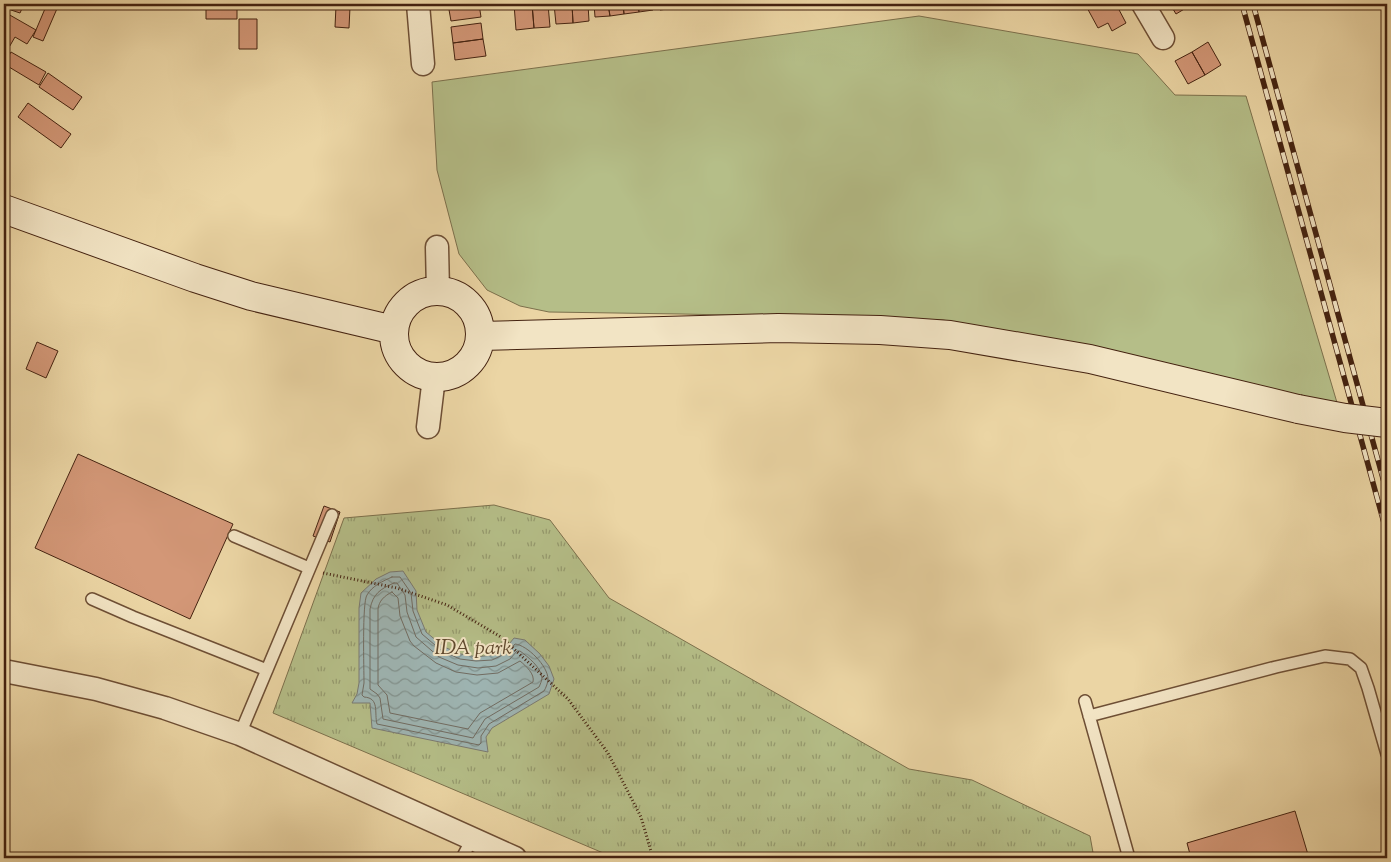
<svg xmlns="http://www.w3.org/2000/svg" width="1391" height="862" font-family="'Sorts Mill Goudy',serif">
<style>
.grass{fill:#b5be88;stroke:#7c704c}
.park{fill:url(#park-tufts);stroke:#7c704c}
.water{fill:url(#water-waves);stroke:#7a7a72}
.lines{fill:none;stroke-linecap:round;stroke-linejoin:round}
.shore{stroke:#716c62;stroke-width:1}
.building{fill:#d39777;stroke:#442210}
.lane-casing{stroke:#6e4f35;stroke-width:14}
.street-casing{stroke:#6e4f35;stroke-width:25}
.secondary-casing{stroke:#442210;stroke-width:30}
.path{stroke:#442210;stroke-width:3;stroke-dasharray:1 2.5;stroke-linecap:butt}
.lane{stroke:#f2e4c4;stroke-width:11}
.street{stroke:#f2e4c4;stroke-width:22}
.secondary{stroke:#f2e4c4;stroke-width:28}
.rail-casing{stroke:#442210;stroke-width:5.5}
.rail{stroke:#f2e4c4;stroke-width:4;stroke-dasharray:11;stroke-linecap:butt}
.secondary-bridge-casing{stroke:#442210;stroke-width:30;stroke-linecap:butt}
.secondary-bridge{stroke:#f2e4c4;stroke-width:28}
.labels{text-anchor:middle;stroke-width:4;stroke-linejoin:round;paint-order:stroke}
.park-label{font-size:21px;font-style:italic;fill:#60492e;stroke:#f2e4c4}
</style>
<defs>
<pattern id="park-tufts" width="24" height="20" patternUnits="userSpaceOnUse" patternTransform="scale(1.25)"><rect width="24" height="20" fill="#b5be88"/><path d="M3 7l-1-3M5 7V3M7 7l1-3M15 17l-1-3M17 17v-4M19 17l1-3" fill="none" stroke="#959a6e"/></pattern>
<pattern id="water-waves" width="16" height="10" patternUnits="userSpaceOnUse" patternTransform="scale(1.25)"><rect width="16" height="10" fill="#9eb5b3"/><path d="M0 5q4-4 8 0t8 0" fill="none" stroke="#829390"/></pattern>
</defs>
<rect width="100%" height="100%" fill="#ebd5a4"/>
<filter id="stains"><feTurbulence type="fractalNoise" baseFrequency=".004" numOctaves="4"/><feColorMatrix values="0 0 0 0 .2 0 0 0 0 .09 0 0 0 0 .02 0 0 0 .5 -.17"/></filter>
<radialGradient id="worn" r=".72"><stop offset=".6" stop-color="#630" stop-opacity="0"/><stop offset="1" stop-color="#630" stop-opacity=".3"/></radialGradient>
<path class="grass" d="M919,16L1138,54L1175,95L1246,96L1338,406L1095,348L943,320L682,314L549,312L520,306L487,290L459,254L437,170L432,82Z"/>
<path class="park" d="M494,505L550,520L609,598L909,769L972,780L1090,836L1094,858H615L273,713L344,518Z"/>
<path class="water" d="M403,571L416,591L417,610L426,632L444,647L461,654L477,657L492,655L505,649L514,638L525,640L540,654L549,666L554,679L549,694L492,728L486,737L488,752L372,728L370,703H352L357,694L359,683V608L361,593L376,579L390,572Z"/>
<g class="lines">
<path class="shore" d="M392,577H400L411,593L413,611L422,634L442,651L460,659L476,661L492,660L507,653L515,644C527,645 548,666 548,679C548,682 546,688 544,691L489,724L481,736V743L479,745L377,724C374,713 380,698 364,697L362,695L364,683C364,670 362,602 367,595C372,586 383,581 392,577Z
M394,583H397L405,595L407,612L416,637L439,657L458,665L478,668L496,666L510,659L517,651H520C528,657 541,667 542,678C542,680 540,685 539,687L485,719L473,738L383,719L380,698L377,694L370,689V609C373,594 380,589 394,583Z
M392,592L398,598L400,616L410,641L414,646L436,663L456,672L477,675L498,673L520,661C526,666 535,674 533,682L480,713L468,729L390,713L387,695L378,685V609C379,601 384,596 392,592Z"/>
</g>
<path class="building" d="M14,4H24L20,13L11,10Z
M47,4H59L43,41L33,37Z
M206,4H237V19H206Z
M367,4H386L385,9L366,8Z
M448,4H479L481,17L451,21Z
M514,4H532L534,28L516,30Z
M532,4H548L550,27L534,28Z
M554,4H572L573,23L556,24Z
M572,4H588L589,21L573,23Z
M594,4H608L610,16L595,17Z
M608,4H623L624,14L610,16Z
M623,4H638L639,12L624,14Z
M638,4H652L653,10L639,12Z
M660,4H675V8L660,10Z
M1085,4H1116L1126,23L1112,31L1108,23L1098,28Z
M1170,4H1191V5L1176,14Z
M336,6L350,7L349,28L335,27Z
M8,14L36,30L27,44L15,37L4,56V22Z
M239,19H257V49H239Z
M481,23L483,39L453,43L451,27Z
M483,39L486,56L455,60L453,43Z
M1208,42L1221,65L1205,75L1192,52Z
M11,52L46,72L39,85L4,64Z
M1192,52L1205,75L1188,84L1175,61Z
M48,73L82,97L73,110L39,87Z
M28,103L71,134L61,148L18,117Z
M37,342L58,351L46,378L26,369Z
M78,454L233,524L190,619L35,548Z
M324,506L340,512L330,542L313,536Z
M1295,811L1309,858H1191L1187,843Z"/>
<g class="lines">
<g class="lane-casing">
<path id="lane" d="M234,536L309,568
M92,599L133,617L267,670
M1085,701L1129,858
M1089,716L1276,667L1325,656L1350,659L1361,668L1368,688L1387,754
M240,734L332,515
M462,858L472,839"/>
</g>
<g class="street-casing">
<path id="street" d="M418,4L423,64
M1143,4L1163,38
M437,247L438,291
M428,427L434,377
M4,671L96,689L165,708L240,734L515,858"/>
</g>
<g class="secondary-casing">
<path id="secondary" d="M4,209L195,278L251,296L394,330
M394 334a43 43 0 1 1 86 0a43 43 0 1 1-86 0Z
M481,336L778,328L880,330L950,335L1090,359L1298,409"/>
</g>
<path class="path" d="M323,573L397,588L447,605L501,637L568,699L608,753L641,817L653,858"/>
<use href="#lane" class="lane"/>
<use href="#street" class="street"/>
<use href="#secondary" class="secondary"/>
<g class="rail-casing">
<path id="rail" d="M1242,4L1387,534
M1253,4L1387,493"/>
</g>
<use href="#rail" class="rail"/>
<g class="secondary-bridge-casing">
<path id="secondary-bridge" d="M1298,409L1345,418L1387,423"/>
</g>
<use href="#secondary-bridge" class="secondary-bridge"/>
</g>
<g class="labels">
<g class="park-label">
<text x="473" y="654">IDA park</text>
</g>
</g>
<rect width="1391" height="862" fill="none" stroke="#ebd5a4" stroke-width="20"/>
<rect x="5" y="5" width="1381" height="852" fill="none" stroke="#442210" stroke-width="2.5"/>
<rect x="10" y="10" width="1371" height="842" fill="none" stroke="#442210"/>
<rect width="100%" height="100%" filter="url(#stains)"/>
<rect width="100%" height="100%" fill="url(#worn)"/>
</svg>
